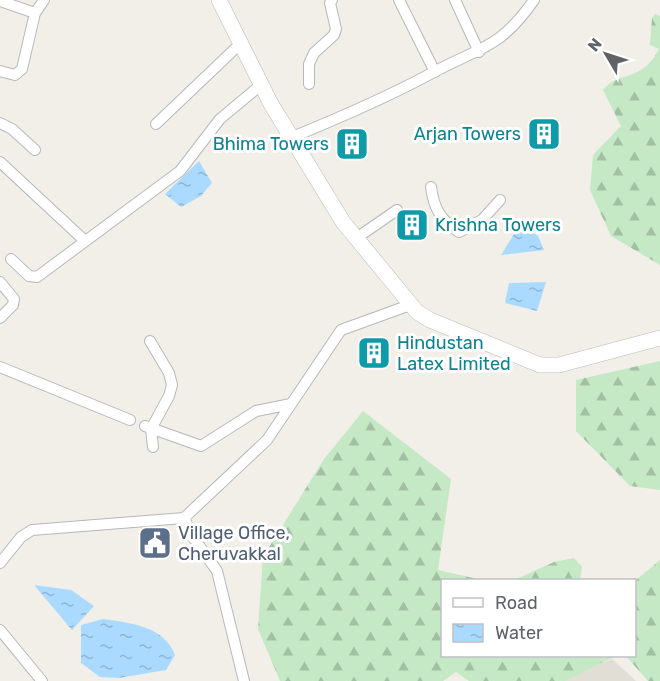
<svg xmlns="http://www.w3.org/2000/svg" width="660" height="681" font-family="Rubik,sans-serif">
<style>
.education{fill:#e1ded6}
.forest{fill:url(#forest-firs)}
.water{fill:url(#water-ripples)}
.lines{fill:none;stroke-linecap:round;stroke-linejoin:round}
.minor-casing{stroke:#b5b8bc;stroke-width:12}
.secondary-casing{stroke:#b6babf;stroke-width:16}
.minor{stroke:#fff;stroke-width:10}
.secondary{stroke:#fff;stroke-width:15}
.labels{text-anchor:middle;stroke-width:6;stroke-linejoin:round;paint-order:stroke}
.culture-label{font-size:18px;fill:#0d838f;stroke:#fff;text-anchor:end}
.service-label{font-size:18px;fill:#4e5e75;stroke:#fff;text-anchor:start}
</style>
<defs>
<pattern id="forest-firs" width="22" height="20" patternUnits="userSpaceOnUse" patternTransform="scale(1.5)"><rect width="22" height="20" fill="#c5e8c5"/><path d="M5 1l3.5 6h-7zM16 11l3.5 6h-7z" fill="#a3c0a4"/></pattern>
<pattern id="water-ripples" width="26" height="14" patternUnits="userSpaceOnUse" patternTransform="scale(1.5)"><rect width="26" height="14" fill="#aadaff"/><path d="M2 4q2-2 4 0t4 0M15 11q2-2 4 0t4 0" fill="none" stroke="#8eb4d2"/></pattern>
</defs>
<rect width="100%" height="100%" fill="#f1efe8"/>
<path class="education" d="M612,659L636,681H561L562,680Z"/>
<path class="forest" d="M655,14L660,16V265L611,236L590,190L593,155L621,126L603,90C618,70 641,84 659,49L650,45L652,18Z
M660,361V490L630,486L576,431V380Z
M363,411L451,479L438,570L482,580H442V656H616L565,681H469L456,672L443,681H280L258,629L263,557L324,459Z
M574,558L582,567L580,580H514L554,562Z
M660,560V681H648L626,656H634L635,581Z"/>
<path class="water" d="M199,161L212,183L201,196L181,207L165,194Z
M521,223L538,236L544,250L501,255Z
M546,282L537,311L505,303L509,283Z
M34,585L71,590L94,606L72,630Z
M103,619C131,623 164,626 175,655L166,670L119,678L100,677L81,663V625Z"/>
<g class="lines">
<g class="minor-casing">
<path id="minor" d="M399,0L435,72
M455,0L479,52
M0,1L35,13
M0,71L15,75L22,69L35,13L44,0
M309,84V64L314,53L334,35L336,29L330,3L332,0
M0,123L12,129L35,150
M156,124L241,43
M290,138C339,118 386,98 432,73C480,47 500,49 534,0
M0,162L85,241
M431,187C434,209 440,219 459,232L482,220L500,200
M355,239L397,210
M11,259L29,276L37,277L180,171L220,119L262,84
M0,282L14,299L13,305L0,318
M150,341L169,373L172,385L169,396L151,429L153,447
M0,367L130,420
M145,426L201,446L256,411L291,404
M0,563L21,537L32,530L184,518
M0,630L42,681
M244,681L217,571L193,537L184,518L267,440L341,330L410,305"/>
</g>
<g class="secondary-casing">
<path id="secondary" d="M219,0L271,104L343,222L417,312L430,320L540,365H559L660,338"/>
</g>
<use href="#minor" class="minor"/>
<use href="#secondary" class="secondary"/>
</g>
<defs>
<g id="building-square" transform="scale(1.725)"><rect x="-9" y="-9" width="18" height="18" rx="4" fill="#0f9aa8" stroke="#fff"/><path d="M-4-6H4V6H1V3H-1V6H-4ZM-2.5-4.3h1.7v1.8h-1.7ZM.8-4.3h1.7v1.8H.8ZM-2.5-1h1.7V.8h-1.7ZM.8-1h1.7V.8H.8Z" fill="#fff"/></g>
<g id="civic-square" transform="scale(1.725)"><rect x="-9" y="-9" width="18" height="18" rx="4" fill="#5c6f8a" stroke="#fff"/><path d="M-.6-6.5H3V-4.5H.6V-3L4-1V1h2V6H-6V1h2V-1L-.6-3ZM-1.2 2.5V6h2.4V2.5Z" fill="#fff"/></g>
</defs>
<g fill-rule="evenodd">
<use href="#building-square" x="544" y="134"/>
<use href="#building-square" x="352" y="144"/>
<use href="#building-square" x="412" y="225"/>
<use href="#building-square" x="374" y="353"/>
<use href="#civic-square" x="155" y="543"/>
</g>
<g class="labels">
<g class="culture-label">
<text x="521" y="140">Arjan Towers</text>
<text x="329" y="150">Bhima Towers</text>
<text x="435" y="231" text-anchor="start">Krishna Towers</text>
<text x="397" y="349" text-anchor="start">Hindustan<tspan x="397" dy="21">Latex Limited</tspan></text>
</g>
<g class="service-label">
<text x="178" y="539">Village Office,<tspan x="178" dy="21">Cheruvakkal</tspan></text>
</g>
</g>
<rect x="441" y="579" width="195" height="78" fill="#ffffff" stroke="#bfc1c3" stroke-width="1.5"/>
<rect x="453" y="598" width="30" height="9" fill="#ffffff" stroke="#bfc1c3" stroke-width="1.5"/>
<text x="495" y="609" font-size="18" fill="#5f6368">Road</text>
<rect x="453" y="624" width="30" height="18" fill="url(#water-ripples)" stroke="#bfc1c3" stroke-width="1.5"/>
<text x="495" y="639" font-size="18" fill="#5f6368">Water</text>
<g transform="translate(606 54) rotate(309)" stroke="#ffffff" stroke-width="4.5" paint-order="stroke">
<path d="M0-4.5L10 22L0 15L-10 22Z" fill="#5f6368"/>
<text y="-9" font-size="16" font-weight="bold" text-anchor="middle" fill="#5f6368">N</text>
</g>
</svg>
